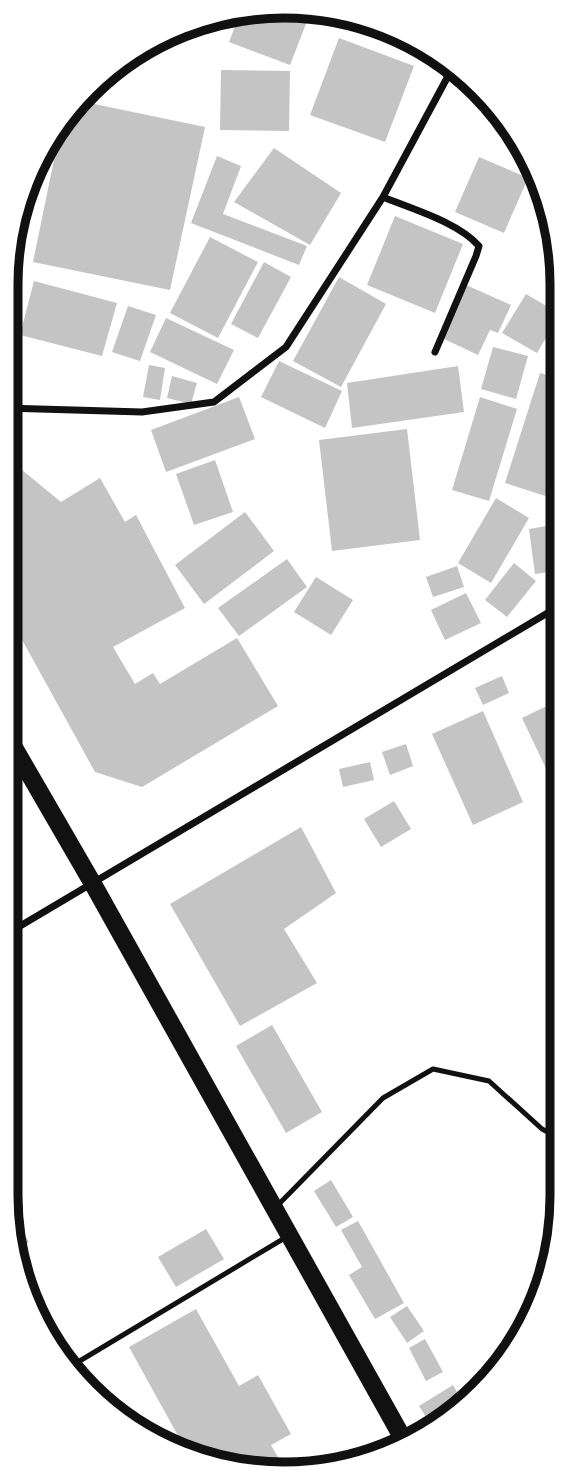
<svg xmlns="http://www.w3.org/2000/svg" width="568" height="1480" font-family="'Exo 2',sans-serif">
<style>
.building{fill:#c4c4c4}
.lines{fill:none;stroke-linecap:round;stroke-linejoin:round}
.service{stroke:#111;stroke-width:5}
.minor{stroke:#111;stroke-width:7}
.primary{stroke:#111;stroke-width:18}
.rim{fill:none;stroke:#111;stroke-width:9}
</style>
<rect width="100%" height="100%" fill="#fff"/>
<path class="building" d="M265,6L293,9L309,16L290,65L229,42L240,13Z
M311,12L332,15L327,22Z
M339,38L414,66L385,142L310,115Z
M221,70L290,71L289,131L220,130Z
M75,100L205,127L170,290L33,262L62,121Z
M274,148L341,193L310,245L234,202Z
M217,156L241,166L223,214L307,246L299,265L191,223Z
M479,157L528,178L504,233L455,212Z
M395,216L463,244L435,313L367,285Z
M554,228L560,247V265L546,232Z
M210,237L258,262L218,338L170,313Z
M264,262L291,277L258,338L231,324Z
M339,277L386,304L341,387L293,361Z
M34,281L117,303L102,356L20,335Z
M466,285L511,305L498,333L490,330L478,355L442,338Z
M526,294L560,314L537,353L502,333Z
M128,306L156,315L140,361L112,352Z
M166,318L234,350L217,384L150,352Z
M493,347L528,356L516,399L481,389Z
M279,361L342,391L325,428L261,397Z
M149,365L165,368L160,400L143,397Z
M458,366L464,412L352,428L347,383Z
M540,373L561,379V501L505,483Z
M172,376L197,383L191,404L167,398Z
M239,397L255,439L166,472L151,430Z
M480,397L517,409L489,501L452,490Z
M407,429L420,540L332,551L319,440Z
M5,456L61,502L100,478L125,522L136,515L185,608L113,647L135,684L153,673L160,684L237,638L278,706L142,787L95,772L5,609Z
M215,460L233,512L194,525L176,474Z
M496,498L529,518L491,583L458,563Z
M245,512L274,551L204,604L175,565Z
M558,524L561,541V570L535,574L529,529Z
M287,559L307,587L239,636L218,608Z
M514,563L536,581L507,617L485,600Z
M457,566L464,587L433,597L426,577Z
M316,577L353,600L331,635L294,612Z
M466,593L481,623L445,640L431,610Z
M502,676L509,693L483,705L475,688Z
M561,699L562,774L551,779L522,718Z
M483,711L523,802L473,825L432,734Z
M406,744L413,766L390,775L382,752Z
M370,762L374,780L343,787L339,769Z
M394,801L411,829L381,847L364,819Z
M301,827L336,893L284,929L317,983L240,1026L170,904Z
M272,1025L322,1112L286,1133L236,1046Z
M5,1099L17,1122L5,1128Z
M331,1180L353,1217L336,1227L314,1191Z
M12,1214L29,1242L14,1252L9,1216Z
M358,1221L404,1303L375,1319L349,1275L362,1267L341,1230Z
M206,1229L224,1259L176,1287L158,1257Z
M407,1306L424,1331L407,1343L390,1317Z
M196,1309L239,1386L258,1375L291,1434L271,1445L286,1471L247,1472L187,1452L129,1347Z
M425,1339L443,1372L426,1381L409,1348Z
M453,1385L463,1403L433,1428L419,1406Z"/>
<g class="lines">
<path class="service" d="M277,1206L383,1098L433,1069L489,1081L542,1129L563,1140
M68,1368L288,1236"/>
<path class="minor" d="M383,197C412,209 458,222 479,246L476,256L435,352
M5,408L142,412L214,402L286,347L383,197L454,65
M5,935L561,605"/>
<path class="primary" d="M5,732L93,884L406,1444"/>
</g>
<path d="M0 0H568V1480H0ZM284 18H284A266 266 0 0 1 550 284V1196A266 266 0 0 1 284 1462H284A266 266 0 0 1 18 1196V284A266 266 0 0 1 284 18Z" fill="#fff" fill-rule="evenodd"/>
<path class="rim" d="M284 18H284A266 266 0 0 1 550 284V1196A266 266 0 0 1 284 1462H284A266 266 0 0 1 18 1196V284A266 266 0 0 1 284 18Z"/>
</svg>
